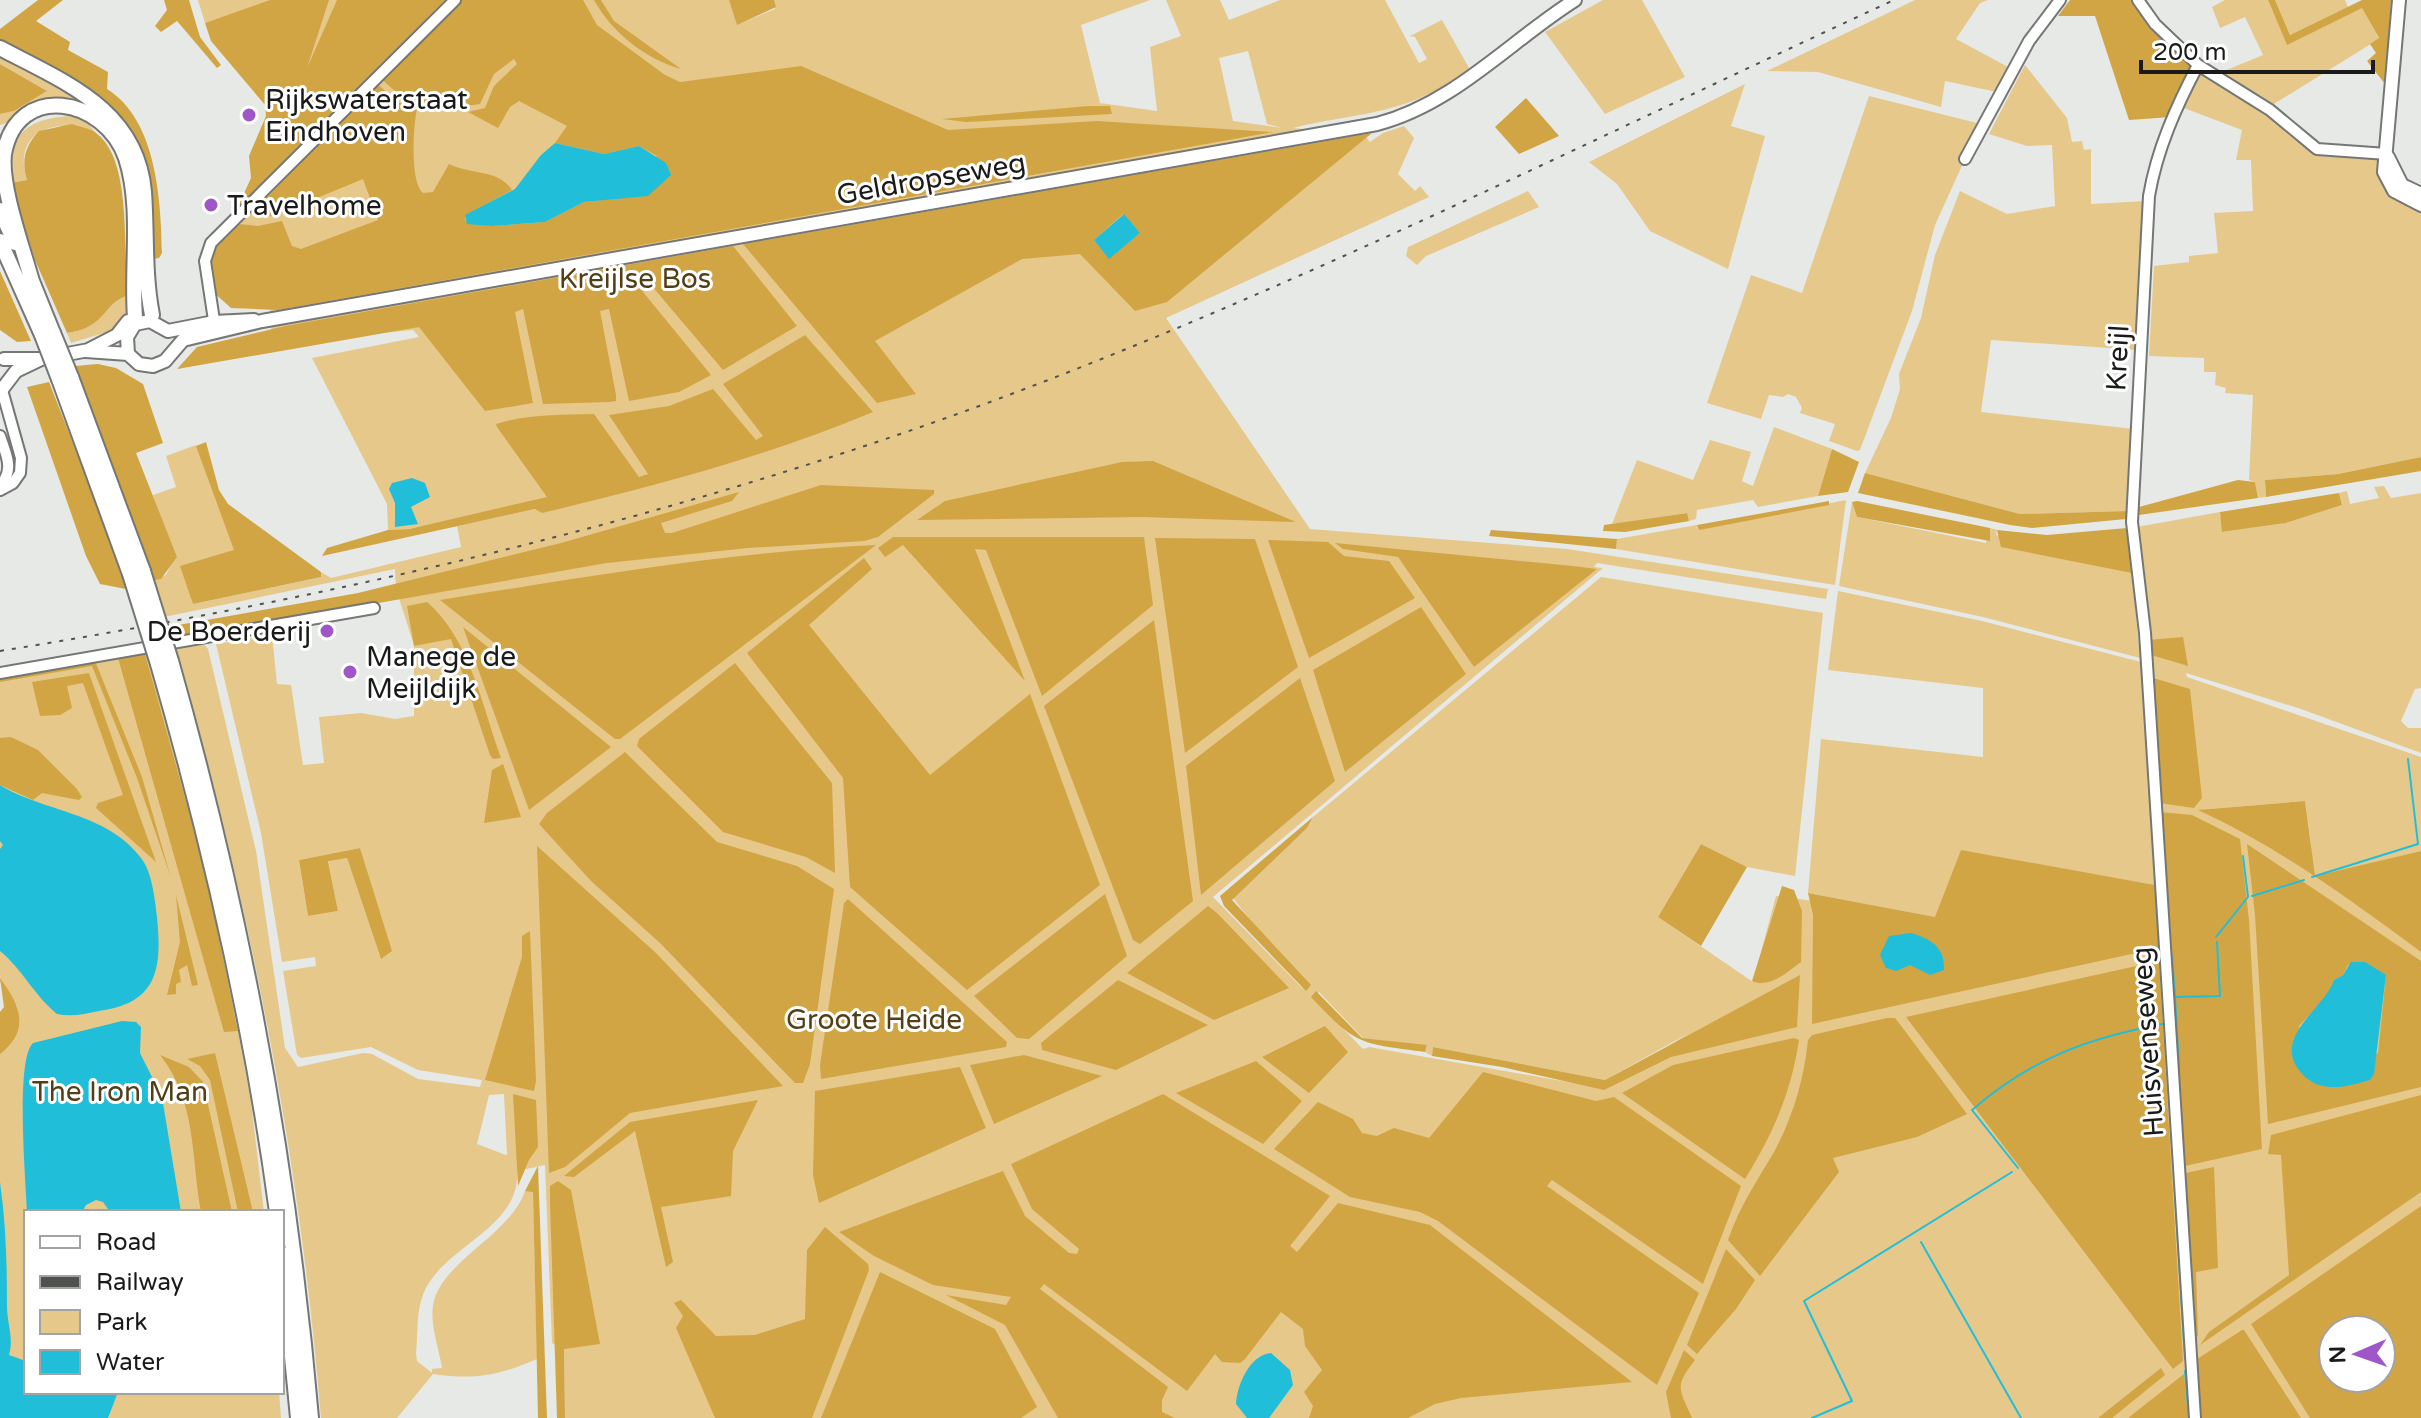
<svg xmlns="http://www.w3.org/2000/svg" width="2421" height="1418" font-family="'Varela Round',sans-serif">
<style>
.green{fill:#e6c88b;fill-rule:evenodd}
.forest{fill:#d1a544;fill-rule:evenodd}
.water{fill:#21beda}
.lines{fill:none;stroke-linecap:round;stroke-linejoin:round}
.stream{stroke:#21beda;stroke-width:2}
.minor-casing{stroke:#747774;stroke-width:14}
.major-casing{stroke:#747774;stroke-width:16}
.highway-casing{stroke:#747774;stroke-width:18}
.minor{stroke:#fff;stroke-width:10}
.major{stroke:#fff;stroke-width:12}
.highway{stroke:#fff;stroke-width:14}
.rail{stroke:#505250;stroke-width:2;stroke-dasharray:4 8;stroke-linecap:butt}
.highway-bridge-casing{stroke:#747774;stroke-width:18;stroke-linecap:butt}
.highway-bridge{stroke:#fff;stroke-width:14}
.poi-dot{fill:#9e56c9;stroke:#fff;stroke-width:3}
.labels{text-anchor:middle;stroke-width:6;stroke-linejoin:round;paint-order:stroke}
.poi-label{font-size:28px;fill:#191a19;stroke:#fff;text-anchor:start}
.street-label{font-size:28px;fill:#191a19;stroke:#fff}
.park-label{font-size:28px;fill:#523f17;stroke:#fff}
</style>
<rect width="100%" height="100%" fill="#e6e9e6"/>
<path class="green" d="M198,0H599L608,13L601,0H729L738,24L775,9L774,0H1150L1081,25L1100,103L1157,111L1150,47L1181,36L1166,0H1220L1229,20L1280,0H1385L1419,63L1427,59L1415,37L1410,36L1442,20L1469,68C1409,116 1363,111 1293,128L1364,135L1370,142L1383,133L1404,126L1414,138L1398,174L1415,191L1420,186L1429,197L1166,318L1310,529L1567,549L1828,589L1826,599L1597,563L1594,567L1603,568L1213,897L1305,991L1233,898L1307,828L1313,817L1601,577L1823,613L1795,876L1747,867L1701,844L1658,917L1753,982L1776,896L1934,917L1808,893L1821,739L1983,757V688L1828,670L1838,591L1982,621L2141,662L2147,761L2148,640L2137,527L2220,512L2223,532L2286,523L2342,505L2339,493L2347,491L2350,504L2379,498L2374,487L2384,486L2391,498L2421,493V688L2415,689L2401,721L2408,728H2421V753L2301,709L2186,673L2187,677L2421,757V851L2317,876L2421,857V1418H565L564,1350L552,1343L545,1165L517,1171C521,1228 445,1245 424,1292C416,1310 418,1335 416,1354L417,1361L432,1373V1369L442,1368C439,1349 430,1325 433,1306C439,1262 510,1236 525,1191H533L537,1359C497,1376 475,1380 433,1374L397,1418H321C300,1156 249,899 175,646L202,642L208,649L256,851L285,1048L298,1067L363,1053L372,1054L418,1079L480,1087L482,1080L418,1070L371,1047L301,1058L297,1055L283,971L316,966L315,957L282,962L261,833L216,644L272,635L277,684L291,685L303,765L324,763L319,717L361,713L395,719L414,716V645L396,589L395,569L164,617L154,580L166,575L173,561L153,495L176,487L166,456L196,445L235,550L191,598L193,604L321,577V572L331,578L461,547L457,526L535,509L537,502L408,529L388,530L387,504L312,358L419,337L413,330L272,343L270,303L230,264L242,215L277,133L233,14L205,23ZM1248,51L1267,124L1282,128L1233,121L1219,58ZM2305,801L2311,845L2211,809ZM360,848L381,959L347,858L328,860L338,911L308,916L299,860ZM1961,851L2149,884H2150L1939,909ZM1319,992L1363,1038L1427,1046L1425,1052L1432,1056L1433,1047L1605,1080L1689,1033L1602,1088L1369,1047L1363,1049L1312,997ZM504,1094L507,1155H506L477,1144L489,1095ZM2333,1330H2381V1378H2333Z
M1603,0H1642L1685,77L1605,114L1545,32Z
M1915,0H1988L1980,3L1956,39L2010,68L1997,92L1945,81L1941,107L1818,72L1767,71Z
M2225,0H2268L2287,44L2362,7L2379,39L2269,107L2217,74L2263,55L2245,17L2220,28L2212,7Z
M2275,0H2345L2348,7L2290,35Z
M0,55L85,102L101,118L73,103L0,125V114L14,111L47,91L0,64Z
M2025,65L2067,118L2072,142L2082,141L2084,150L2091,149V204L2147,201L2138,350L1991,340L1981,412L2134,429L2127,511L2020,514L1865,473L1891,418L1900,389L1899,374L1921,318L1935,255L1960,191L2007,214L2055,206L2052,145L2027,146L1989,134Z
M2199,72L2251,104L2319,156L2380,159C2387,187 2392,201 2421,211V457L2338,474L2265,480L2266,497L2258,498L2255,482L2249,480L2253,395L2225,393L2226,388L2215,385L2216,372H2204V358L2149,356L2154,266L2189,262V256L2218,253L2214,213L2253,211L2251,160H2236L2242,130L2184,108Z
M1745,84L1731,126L1765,136L1728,269L1650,231L1617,184L1589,162Z
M1869,96L1981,124L1935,225L1912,311L1860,450L1857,451L1829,441L1835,424L1800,413L1802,408L1796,397L1788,394L1783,397L1769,395L1761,419L1707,403L1751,275L1802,293Z
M71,116L87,122L96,133C58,116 11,130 27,180L11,183C6,136 26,118 71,116Z
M1528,191L1539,207L1426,256L1417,265L1406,256L1408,247Z
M129,295V310L117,329L71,343L67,333C107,328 102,303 129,295Z
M1774,427L1832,449L1818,496L1758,507L1753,500L1697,510L1696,519L1689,521L1686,513L1612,524L1637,460L1693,480L1710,440L1751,452L1742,481L1753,486Z
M1846,500L1835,585L1616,549L1617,539L1697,525L1698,529Z
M1852,502L1857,517L1986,543L1990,528L1997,530L1996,535L2132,573L2140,658L1983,617L1839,586Z
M147,653L208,882L233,1031H238L251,1102L264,1212H26V1392H279L281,1418H0V1018L17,1007L0,982V676Z"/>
<path class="forest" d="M38,0H63L36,21L70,42L68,50L108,72L107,89C157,120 161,201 162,253L159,258L148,260L129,135L0,43V29Z
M164,0H189L200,37L221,65L217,68L177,21L161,32L155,26L167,10Z
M270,0H329L307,68L337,0H445L236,211L251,178L249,156L266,116L265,105L211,41L205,23Z
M461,0H583L597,25L665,75L680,82L801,66L948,130L1097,121L1274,132L278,310L231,308L212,291L208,266L213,250L239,224L258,226L282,221L292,246L301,249L378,220L363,179L276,215L262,218L251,214L377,84L400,103L417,109C413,126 410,182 423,193L433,192L449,164C471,175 498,169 512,190L466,215L465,220L492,226L545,222L584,202L612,199L657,156L639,146L604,154L555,143L567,126L519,101L510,107L498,128L468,112L485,108L494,86L517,64L514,59L494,74L480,104C445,109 407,107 382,79Z
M594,0H601L614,21L681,69C646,59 612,33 594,0Z
M729,0H774L776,7L737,25Z
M2070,0H2137L2190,66L2171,117L2129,120L2095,16H2058Z
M2268,0H2275L2290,35L2362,0H2391L2385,84L2367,61L2376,53L2370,44L2379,38L2362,8L2287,45Z
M0,64L47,91L14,111L0,114Z
M1526,98L1559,136L1519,154L1495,127Z
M1088,106H1110L1112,114L966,122L942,119Z
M72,124C79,127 90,128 96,133C134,161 121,253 129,295C102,303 107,328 67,333L35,260L11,183L27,180C21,160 25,146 39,131Z
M1372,133L1167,302L1135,311L1080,254L1022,259L875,341L916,394L877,403L743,244ZM1123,214L1140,233L1109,258L1094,240Z
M733,246L797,326L723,370L651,285L643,292L711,375L679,392L629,401L609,309L600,311L616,395V401L610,402L543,404L523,309L515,312L533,403L485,411L419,327L177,369L197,347L285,326Z
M0,271L31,341L17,342L0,330Z
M805,335L873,412C768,456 653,487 542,513L535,509L322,556L327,548L388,530L409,529L547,497L497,427L496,424C528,414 561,415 594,414L639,477L648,474L609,415L669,406L713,389L756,440L763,436L723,384Z
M98,364L116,368L143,384L163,443L136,453L177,557L161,579L154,580L75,366Z
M49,382L110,537L126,589L100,584L86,556L27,387Z
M206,442L219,490L228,504L321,572V577L193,604L180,566L234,550L196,446Z
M1832,449L1859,462L1848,492L1818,496Z
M2421,457V471L2266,497L2265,480L2338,474Z
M1153,461L1296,522L1143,517L917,520L945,501L1122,462Z
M1865,473L2020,514L2127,511L2126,519L2032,528L2010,525L1858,493Z
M2238,480L2255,482L2258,498L2139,515V507Z
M821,485L934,490V494L878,537L864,541L748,548L607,563L173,639L167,627L358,593L561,543L739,492L732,501L661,523L665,533H672Z
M2339,493L2342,505L2286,523L2222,532L2220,512Z
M1829,501V505L1699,530L1697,525Z
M1857,501L1990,528V541L1857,517L1852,502Z
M1687,513L1689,521L1625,532L1603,531L1604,525Z
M2127,528L2132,573L2001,547L1997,530L2047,535Z
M1491,530L1617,539L1616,549L1489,536Z
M893,537H1144L1153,605L1042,696L986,550L975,549L1025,681L903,545L885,557L878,548Z
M1155,538L1255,539L1298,667L1185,753Z
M1268,540L1328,542L1344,556L1389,561L1415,598L1309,658Z
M1335,543L1573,566L1597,569L1474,667L1398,557L1343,549Z
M876,545L620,739H615L440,600C585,577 729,552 876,545Z
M864,558L872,569L809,625L930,775L1030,694L1100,885L967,990L850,887L843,778L747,653Z
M427,602C470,639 482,706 501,758L493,759L490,755L451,639L414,646L407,606Z
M1421,607L1466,674L1345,772L1313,670Z
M1154,620L1193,901L1140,944L1133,940L1044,706Z
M463,627L611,747L529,810Z
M2183,637L2188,666L2148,654V640Z
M145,654L206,873L238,1031L224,1032L118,658Z
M95,661L142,777L171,878L137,778L92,666L0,682V676Z
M735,663L832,783L835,873L806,857L723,832L637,746L639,739Z
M89,673L156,862L96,808L98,803L123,795L83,683L67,686L72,708L60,715L40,716L32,682Z
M2150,677L2190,689L2202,798L2194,808L2159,803Z
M1300,678L1335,781L1201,895L1186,766Z
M11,737L38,750L77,789L82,797L79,800L42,793L33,800L0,785V738Z
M625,752L717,842L797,866L834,889L810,1064L803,1083H795L660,943L591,881L539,824L547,813Z
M503,764L521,817L484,823L492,770Z
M2305,801L2315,876L2421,851V952C2351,900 2277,846 2198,810Z
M2160,812L2192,815L2240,839L2249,920L2262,1149L2185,1166L2181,1165Z
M1313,817L1307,828L1232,900L1311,985L1306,991L1224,906L1220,896Z
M1701,844L1747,867L1701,946L1658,917Z
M2247,844L2421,961V1087L2268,1124L2255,915ZM2348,965L2386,975L2378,1053L2334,1087L2309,1080L2299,1026L2329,994L2334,980L2343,975Z
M537,846L656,953L783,1086L630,1113L565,1167L549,1173Z
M360,848L392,951L381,959L347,858L328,861L338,911L308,916L299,860Z
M1961,850L2155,885L2159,948L1812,1024L1813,915L1808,893L1935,917Z
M1782,886L1794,890L1802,911L1801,962C1787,972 1770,989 1752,981Z
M1105,894L1127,956L1029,1039L1017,1038L974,996Z
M176,895L198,985L192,986L187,965L179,970L181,982L176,984V994L167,995L180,942Z
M848,899L1007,1042L1006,1047L821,1079L820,1065L844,903Z
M1208,906L1217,913L1289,988L1214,1020L1127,973Z
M530,931L536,1081L534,1091L485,1080L522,957V936Z
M2159,961L2183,1361L2173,1369L1906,1017Z
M1800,975L1797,1027L1671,1057L1604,1090L1502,1067L1432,1056L1433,1047L1605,1080Z
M0,978C20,1005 31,1030 0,1054V1012L4,1007Z
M1118,980L1208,1025L1116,1070L1042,1050L1041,1043Z
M1316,991L1362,1038L1427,1045L1425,1052C1359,1043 1357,1046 1311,997Z
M1887,1018H1895L1899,1023L1967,1114L1917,1137L1833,1158L1839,1172L1760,1276L1728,1240C1739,1207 1757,1181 1774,1152C1793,1117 1804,1079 1808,1040L1812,1035Z
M1325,1026L1348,1052L1309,1093L1262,1057Z
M1794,1038L1799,1040C1791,1093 1773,1134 1745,1179L1622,1093L1673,1065Z
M215,1053L253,1212H238L210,1080L200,1066L187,1059Z
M160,1055L189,1067L203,1082L232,1212H201C191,1158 197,1101 160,1055Z
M1024,1055L1102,1076L994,1124L970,1065Z
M1256,1061L1302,1101L1263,1144L1176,1093Z
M960,1067L986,1128L819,1203L813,1175L815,1091Z
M1483,1072L1596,1101L1614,1097L1741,1186L1703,1284L1552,1180L1547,1186L1699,1293L1657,1385L1438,1221L1420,1212L1350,1197L1274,1149L1318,1102L1353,1119L1362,1133L1377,1136L1394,1128L1429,1138Z
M513,1094L536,1100L538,1147L529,1160L518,1186Z
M1163,1094L1330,1196L1290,1246L1297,1252L1338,1203L1430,1225L1632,1382L1461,1398L1435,1404L1408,1418H1309L1313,1406L1304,1392L1322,1370L1305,1346L1303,1329L1281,1312L1245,1359L1240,1363L1222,1362L1215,1354L1187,1391L1044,1284L1040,1289L1168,1387L1162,1400V1412L1175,1418H1058L1005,1325L946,1295L1006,1305L1011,1297L933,1285L874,1256L839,1232L1003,1171L1025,1216L1069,1253L1077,1254L1079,1249L1032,1209L1011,1164Z
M2421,1095V1192L2200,1345L2209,1332L2289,1275L2281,1155L2268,1154L2271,1135Z
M758,1100L733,1151L731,1196L661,1207L673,1262L666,1267L635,1131L574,1177L564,1176L630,1122Z
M538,1166L547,1418H538L533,1192L525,1191Z
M2214,1167L2218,1268L2196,1272L2198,1335L2192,1343L2181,1174Z
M558,1181L571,1190L600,1344L564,1349L565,1418H557L550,1204V1186Z
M2421,1206V1418H2310L2251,1324ZM2333,1330H2381V1378H2333Z
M825,1227L868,1264L869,1270L812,1418H715L676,1328L683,1316L674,1303L681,1300L716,1336L755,1335L805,1319L807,1250Z
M1726,1249L1755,1280L1736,1309L1697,1354L1687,1345Z
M880,1272L995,1329L1037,1407L1021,1418H821Z
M2242,1330H2244L2301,1418H2197L2194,1361Z
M1684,1350L1695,1360C1674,1387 1679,1388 1692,1418H1671L1666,1392Z
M2161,1368L2165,1375L2112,1418H2098Z
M2184,1374L2188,1418H2128Z"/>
<path class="water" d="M555,143L604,154L639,146L666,163L671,175L648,196L584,202L545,222L492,226L467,224L465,215L515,189L541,155Z
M1124,214L1140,233L1109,259L1094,240Z
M412,478L425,483L430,497L411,507L418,524L395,527V503L389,489L392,483Z
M0,785C43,812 107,812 141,858C152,872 155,899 157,917C162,969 158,1003 99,1011C85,1014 71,1017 57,1014C33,994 23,970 0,951V849L3,845L0,841Z
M1911,933C1931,939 1945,947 1944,970L1930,975L1910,965L1896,971L1886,968L1880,955L1889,936Z
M2351,962H2365L2386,975L2374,1074L2370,1080C2349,1086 2323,1094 2304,1076C2267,1039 2324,1010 2334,980L2343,975Z
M122,1021L136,1022L141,1027L140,1053L162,1097L181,1212H110L103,1202L96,1200L86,1205L82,1212H27C26,1183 15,1060 33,1043Z
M0,1182C6,1223 7,1265 7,1306C7,1324 14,1337 9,1355L26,1361V1392H118L108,1418H0Z
M1271,1353L1290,1370L1293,1385L1269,1418H1247L1236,1404C1237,1386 1249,1355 1271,1353Z"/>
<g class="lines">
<path class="stream" d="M2312,877L2418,844L2408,759
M2252,896L2304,880
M2216,937L2248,897L2243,856
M2172,956L2175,997
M2161,963L2185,1359
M2179,1069L2175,997L2220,996L2217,942
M2018,1168L1972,1110C2031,1059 2087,1038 2163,1024
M1921,1242L2021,1418
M2185,1371L2189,1418
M1812,1418L1852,1401L1804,1301L2012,1172"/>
<g class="minor-casing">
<path id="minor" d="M2138,0L2155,24L2198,65L2270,110L2317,149L2387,154
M1965,159L2029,41L2060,0
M215,327L205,261L211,243L455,0
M0,436C6,455 15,469 0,486
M0,490L13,483L20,473L21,458L2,390
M0,673L374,608
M2195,1418L2145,633L2132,522L2149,196C2157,149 2176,107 2198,65"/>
</g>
<g class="major-casing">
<path id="major" d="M2399,0L2384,172L2394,191L2421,205
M2388,157L2402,185L2421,194
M168,331L150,321L135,324L127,337L128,354L139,364L153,366L165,361L183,340L262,321L1377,124C1454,104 1510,41 1575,0
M168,331L214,322L254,320
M86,351L117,335L128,321
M86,351L128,354
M4,359H41L94,349
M0,392L16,371L41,359"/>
</g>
<g class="highway-casing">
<path id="highway" d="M0,48C64,82 137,109 144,192C147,233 144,274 152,315
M0,210L15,243
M0,241L42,335
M30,276L53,333
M33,285C24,251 0,187 4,154C17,81 105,97 126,158C142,207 131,267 135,317
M71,377L143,571
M59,379L130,574
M171,661C242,910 289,1160 311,1418
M158,664C210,844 252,1026 277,1212
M282,1254L298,1418"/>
</g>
<use href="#minor" class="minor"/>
<use href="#major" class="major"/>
<use href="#highway" class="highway"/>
<path class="rail" d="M0,651C329,598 646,526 960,413C1280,297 1586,142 1894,0"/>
<g class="highway-bridge-casing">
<path id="highway-bridge" d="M53,333L71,377
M42,335L59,379
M143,571L171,661
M130,574L158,664"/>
</g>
<use href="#highway-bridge" class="highway-bridge"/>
</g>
<g class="poi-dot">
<circle cx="249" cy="115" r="8"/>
<circle cx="211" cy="205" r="8"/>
<circle cx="327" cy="631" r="8"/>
<circle cx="350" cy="672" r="8"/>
</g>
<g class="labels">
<g class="poi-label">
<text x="265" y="109">Rijkswaterstaat<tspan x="265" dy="32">Eindhoven</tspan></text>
<text x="227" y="215">Travelhome</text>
<text x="311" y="641" text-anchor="end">De Boerderij</text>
<text x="366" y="666">Manege de<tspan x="366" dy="32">Meijldijk</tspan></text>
</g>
<g class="street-label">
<text transform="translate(931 178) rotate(-10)" y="10">Geldropseweg</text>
<text transform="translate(2117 358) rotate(-87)" y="10">Kreijl</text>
<text transform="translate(2147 1042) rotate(-94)" y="10">Huisvenseweg</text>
</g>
<g class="park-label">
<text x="635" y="288">Kreijlse Bos</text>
<text x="874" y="1029">Groote Heide</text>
<text x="120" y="1101">The Iron Man</text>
</g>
</g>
<rect x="24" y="1210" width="260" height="184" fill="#ffffff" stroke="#a3a3a3" stroke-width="2"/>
<rect x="40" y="1236" width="40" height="12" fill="#ffffff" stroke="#a3a3a3" stroke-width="2"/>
<text x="96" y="1250" font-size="24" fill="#191a19">Road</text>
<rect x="40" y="1276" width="40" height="12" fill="#505250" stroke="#a3a3a3" stroke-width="2"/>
<text x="96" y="1290" font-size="24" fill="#191a19">Railway</text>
<rect x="40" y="1310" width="40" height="24" fill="#e6c88b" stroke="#a3a3a3" stroke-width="2"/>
<text x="96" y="1330" font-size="24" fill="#191a19">Park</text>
<rect x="40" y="1350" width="40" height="24" fill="#21beda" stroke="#a3a3a3" stroke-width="2"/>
<text x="96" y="1370" font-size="24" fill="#191a19">Water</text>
<g transform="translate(2357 1354) rotate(268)"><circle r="38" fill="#ffffff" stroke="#a3a3a3" stroke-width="2"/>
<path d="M0-6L14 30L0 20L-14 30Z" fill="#9e56c9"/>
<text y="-12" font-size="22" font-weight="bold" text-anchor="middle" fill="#191a19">N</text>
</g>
<path d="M2141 60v12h232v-12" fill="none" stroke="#191a19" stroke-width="4"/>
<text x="2153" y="60" font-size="24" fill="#191a19" stroke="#ffffff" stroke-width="6" paint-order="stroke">200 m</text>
</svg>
